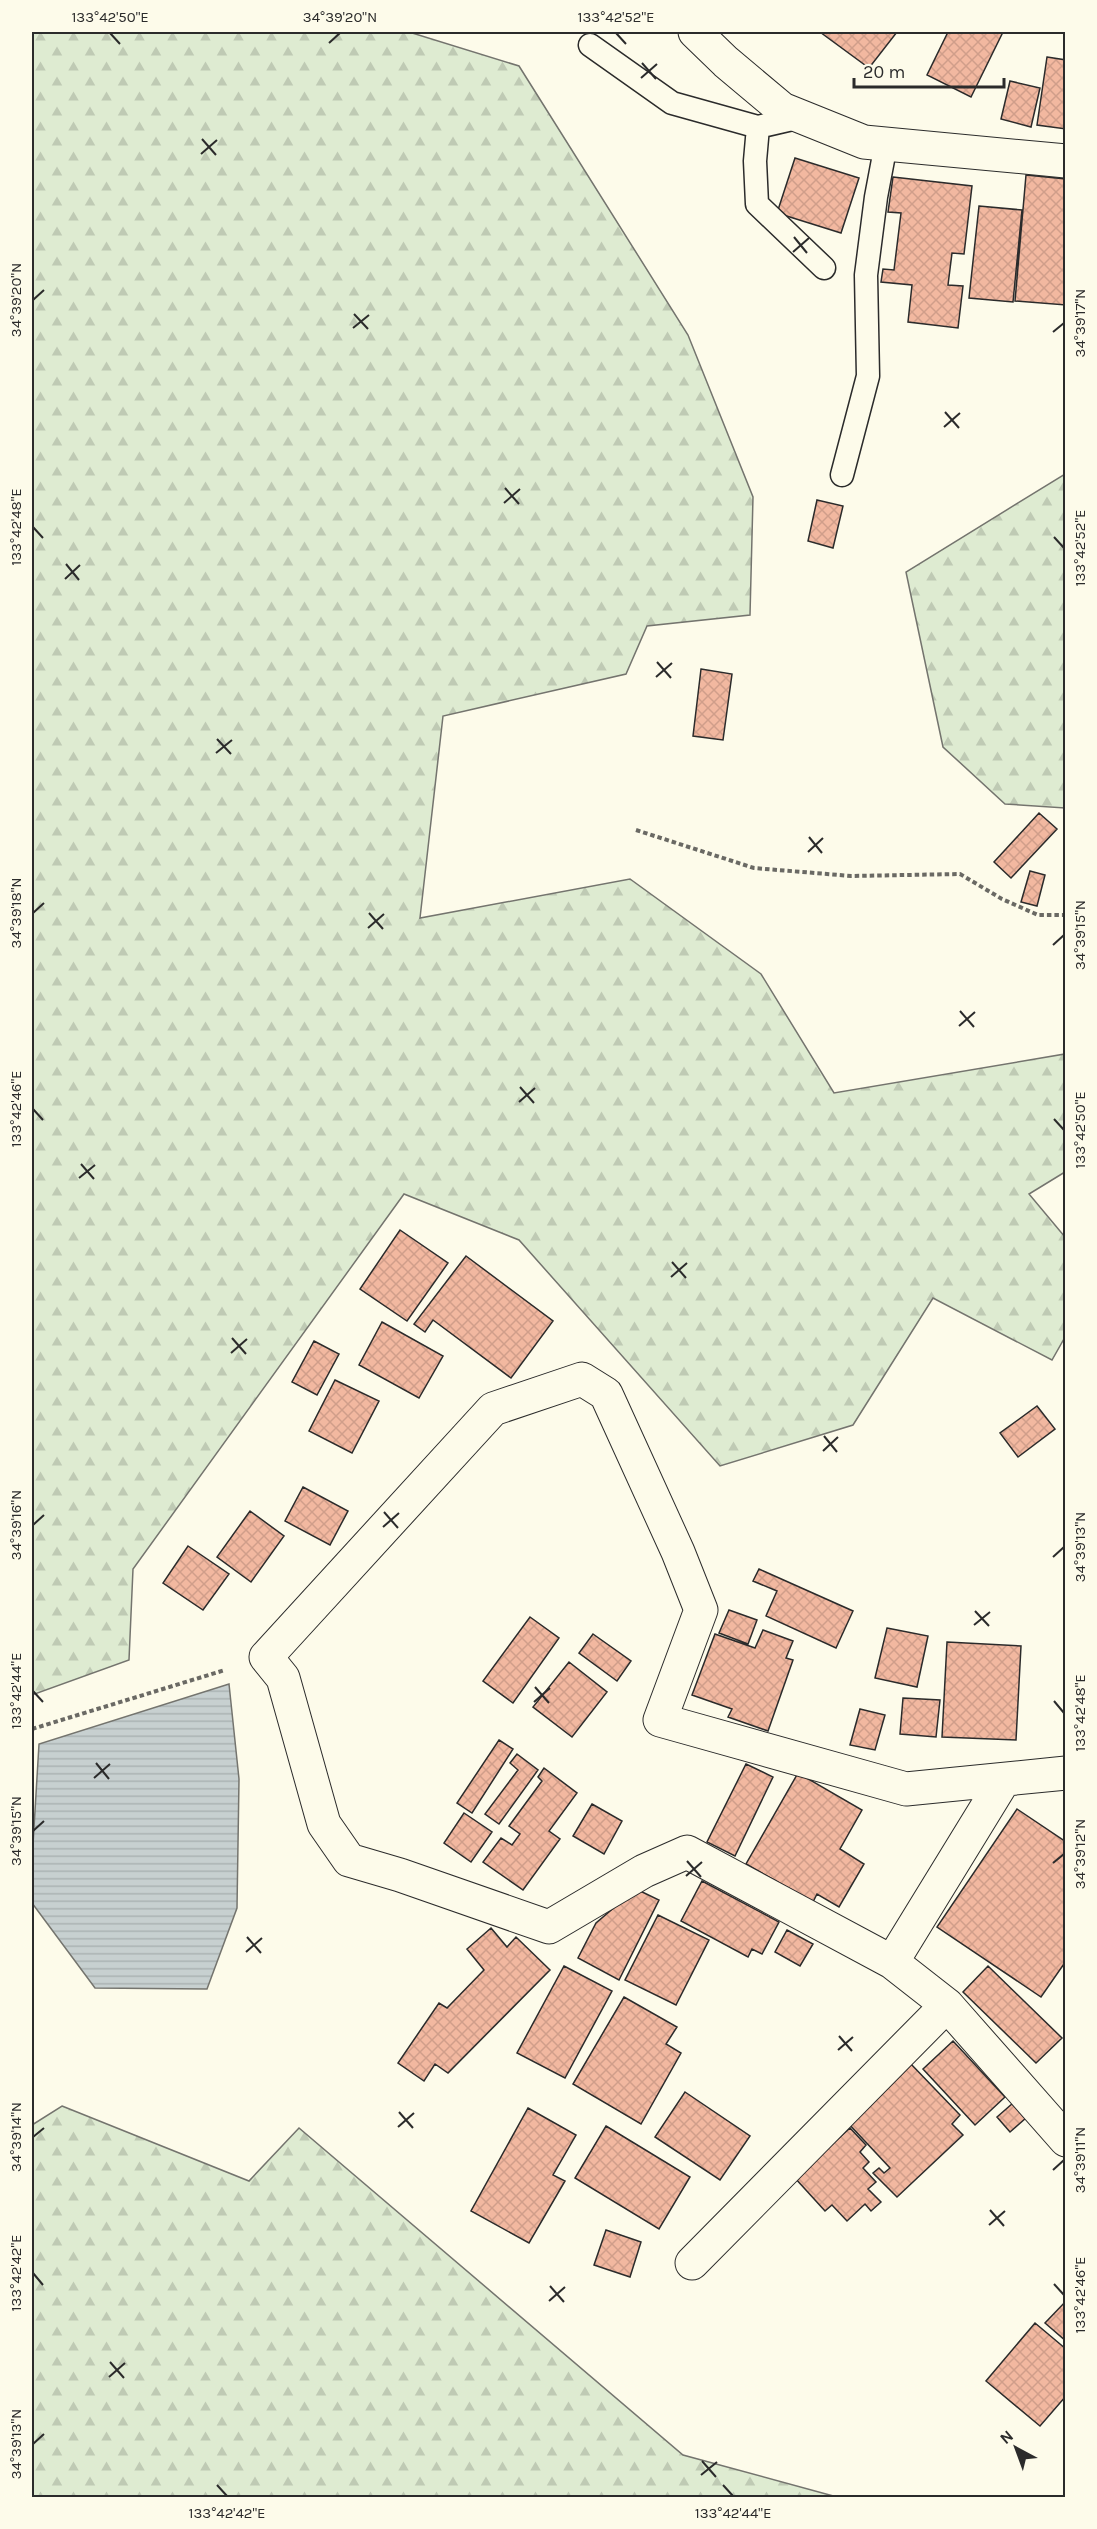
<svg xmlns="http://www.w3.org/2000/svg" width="1097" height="2529" font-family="Karla,sans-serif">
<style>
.forest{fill:url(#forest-firs);stroke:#74746e;stroke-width:1.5}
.water{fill:url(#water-rules);stroke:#74746e;stroke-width:1.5}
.building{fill:url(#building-cross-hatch);stroke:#2b2b2b;stroke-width:1.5}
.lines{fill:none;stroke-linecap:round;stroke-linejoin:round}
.lane-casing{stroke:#2b2b2b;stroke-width:25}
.street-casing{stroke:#2b2b2b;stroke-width:35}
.path{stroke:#6a6964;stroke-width:4;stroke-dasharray:4.5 3;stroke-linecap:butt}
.lane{stroke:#fdfbea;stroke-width:22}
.street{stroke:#fdfbea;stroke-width:33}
.ticks{fill:none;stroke:#2b2b2b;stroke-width:2}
.neatline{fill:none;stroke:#2b2b2b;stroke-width:2}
.ticks-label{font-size:15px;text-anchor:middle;fill:#2b2b2b}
</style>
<defs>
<pattern id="forest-firs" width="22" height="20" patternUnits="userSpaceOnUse" patternTransform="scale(1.5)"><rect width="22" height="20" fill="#deebd1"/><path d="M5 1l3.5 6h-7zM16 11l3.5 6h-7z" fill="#bfcab4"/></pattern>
<pattern id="water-rules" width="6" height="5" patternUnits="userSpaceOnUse" patternTransform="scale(1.5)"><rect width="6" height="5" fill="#c7d0d0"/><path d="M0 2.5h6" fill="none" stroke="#abb3b3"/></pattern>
<pattern id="building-cross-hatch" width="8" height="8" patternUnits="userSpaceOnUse" patternTransform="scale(1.5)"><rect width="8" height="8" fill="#f2b8a0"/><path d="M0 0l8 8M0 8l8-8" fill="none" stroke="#d09e8a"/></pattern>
</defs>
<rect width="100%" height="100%" fill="#fdfbea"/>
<path class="forest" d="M32,32H409L519,66L688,335L753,497L750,615L647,626L626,674L443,716L420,918L630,879L761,974L834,1093L1065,1054V1172L1029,1194L1065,1237V1337L1052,1360L933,1298L853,1425L720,1466L519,1240L404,1194L133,1569L129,1660L32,1695Z
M1065,474V808L1005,804L943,747L906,572Z
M62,2106L249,2181L299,2128L683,2455L837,2497H32V2125Z"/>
<path class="water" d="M229,1684L239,1779L237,1908L207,1989L95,1988L32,1903V1861L39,1744Z"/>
<path class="building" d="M820,32H897L869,68Z
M948,32H1003L971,97L927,75Z
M1047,57L1066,60V129L1037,125Z
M1010,81L1040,88L1031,127L1001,119Z
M795,158L859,178L841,233L777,213Z
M1026,175L1066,179V305L1015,301Z
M893,177L972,186L964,254L952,253L948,285L963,286L958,328L908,322L912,285L881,282L883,269L894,270L901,213L888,212Z
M979,206L1022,210L1013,302L969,298Z
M817,500L843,506L833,548L808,541Z
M701,669L732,674L723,740L693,736Z
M1039,813L1057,829L1011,878L994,862Z
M1030,871L1045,875L1037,906L1021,902Z
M400,1230L448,1263L407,1321L360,1289Z
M466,1256L553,1321L511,1378L433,1320L425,1332L414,1324Z
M382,1322L443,1356L419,1398L359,1365Z
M314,1341L339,1354L317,1395L292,1382Z
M335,1380L379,1401L352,1453L309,1431Z
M1037,1406L1055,1429L1018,1457L1000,1433Z
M303,1487L348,1511L330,1545L285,1521Z
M250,1511L284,1536L251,1582L217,1557Z
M188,1546L229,1574L203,1610L163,1583Z
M759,1569L853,1611L836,1648L766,1616L777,1591L753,1581Z
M729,1610L757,1620L748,1644L719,1633Z
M530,1617L559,1638L513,1703L483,1681Z
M887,1628L928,1636L917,1687L875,1678Z
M763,1630L793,1641L786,1658L793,1660L768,1731L728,1717L732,1709L692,1695L715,1634L755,1648Z
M593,1634L631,1661L617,1681L579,1653Z
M947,1642L1021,1646L1016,1740L942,1737Z
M569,1662L607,1692L572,1737L533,1707Z
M903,1698L940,1700L936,1737L900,1734Z
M860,1709L885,1715L875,1750L850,1745Z
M499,1740L513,1749L472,1813L457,1803Z
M517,1754L538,1770L499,1824L485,1814L518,1770L510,1763Z
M746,1764L773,1777L735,1856L707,1842Z
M544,1768L577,1793L549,1831L560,1839L523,1890L483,1862L501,1838L512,1845L520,1834L509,1826L542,1781L538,1777Z
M798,1773L862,1810L840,1849L864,1864L839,1907L817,1894L813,1902L746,1864Z
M592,1804L622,1821L604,1854L573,1836Z
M1017,1809L1066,1842V1961L1041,1997L937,1927Z
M464,1813L492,1832L471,1862L444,1843Z
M702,1881L779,1922L762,1954L752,1949L748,1957L681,1921Z
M636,1889L659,1900L619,1980L578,1958L596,1923Z
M658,1915L709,1940L676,2005L625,1980Z
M491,1928L507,1947L516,1937L550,1970L448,2073L435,2064L424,2081L398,2063L439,2003L447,2008L484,1970L467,1949Z
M787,1930L813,1944L800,1966L775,1952Z
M564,1966L612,1991L565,2078L517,2053Z
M988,1966L1062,2038L1036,2063L963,1992Z
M624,1997L677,2027L666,2044L681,2053L641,2124L573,2084Z
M953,2041L1005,2097L975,2125L923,2069Z
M909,2062L960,2115L952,2124L963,2135L897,2197L873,2173L879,2168L884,2173L890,2168L847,2122Z
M685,2092L750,2136L720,2180L655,2137Z
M1013,2103L1026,2118L1010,2132L997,2117Z
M528,2108L576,2135L553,2175L565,2181L529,2243L471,2211Z
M606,2126L690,2177L659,2229L575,2178Z
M850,2128L866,2145L860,2152L869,2162L863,2168L876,2182L868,2189L881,2202L871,2211L865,2204L847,2221L832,2205L825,2211L795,2178Z
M606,2230L641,2242L630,2277L594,2265Z
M1066,2301V2341L1045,2323Z
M1035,2323L1066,2349V2396L1040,2426L986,2381Z"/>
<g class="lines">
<g class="lane-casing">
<path id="lane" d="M590,45L672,103L758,127L801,117
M758,127L755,161L757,204L824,268
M842,475L868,376L866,275L876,197L886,144"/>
</g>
<g class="street-casing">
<path id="street" d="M695,32L726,62L782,109L864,142L1066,161
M1066,1773L906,1789L660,1720L701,1610L678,1552L606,1394L582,1379L493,1409L266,1657L283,1678L324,1824L349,1860L400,1875L549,1927L644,1871L687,1852L892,1962L947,2005L1066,2140
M892,1962L1003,1781
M692,2263L947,2005"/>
</g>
<path class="path" d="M636,830L754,868L851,876L960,874L1002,899L1038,915H1066
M32,1729L225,1670"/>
<use href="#lane" class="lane"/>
<use href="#street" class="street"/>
</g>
<path class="ticks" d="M110,33L120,44M616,33L626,44M329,43L340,33M642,63L656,79M641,78L657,64M202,139L216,155M201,154L217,140M794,237L807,253M793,252L809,238M33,300L44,290M354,314L368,329M353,328L369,315M1053,332L1064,323M945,412L959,428M944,427L960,413M505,488L519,504M504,503L520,489M33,527L43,538M1054,537L1064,548M66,564L79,580M65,579L80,565M657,662L671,678M656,677L672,663M217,739L231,754M216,753L232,740M809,837L822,853M808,852L823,838M33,913L44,903M369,913L383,929M368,928L384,914M1053,945L1064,935M960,1011L974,1027M959,1026L975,1012M520,1087L534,1103M519,1102L535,1088M33,1109L43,1120M1054,1119L1064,1130M81,1164L94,1179M79,1178L95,1165M672,1262L686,1278M671,1277L687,1263M232,1338L246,1354M231,1353L247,1339M824,1436L837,1452M823,1451L838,1437M384,1512L398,1528M33,1525L44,1515M383,1527L399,1513M1053,1557L1064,1547M975,1611L989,1626M974,1625L990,1612M535,1687L549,1703M33,1691L43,1702M1054,1701L1064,1713M534,1702L550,1688M96,1763L109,1779M94,1778L110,1764M33,1831L44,1821M687,1861L701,1877M1053,1863L1064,1854M686,1876L702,1862M247,1937L261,1953M246,1952L262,1938M839,2036L852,2051M838,2050L853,2037M399,2112L413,2128M398,2127L414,2113M33,2137L44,2128M1053,2170L1064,2160M990,2210L1004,2226M989,2225L1005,2211M33,2273L43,2285M1054,2284L1064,2295M550,2286L564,2302M549,2301L565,2287M110,2362L124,2378M109,2377L125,2363M33,2444L44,2434M702,2461L716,2477M701,2475L717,2462M217,2485L227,2496M723,2485L733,2496"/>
<rect width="1097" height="2529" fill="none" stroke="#fdfbea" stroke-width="66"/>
<g transform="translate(1016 2448) rotate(319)" stroke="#fdfbea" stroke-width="4.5" paint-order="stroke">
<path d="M0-4.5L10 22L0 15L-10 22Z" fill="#2b2b2b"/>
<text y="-9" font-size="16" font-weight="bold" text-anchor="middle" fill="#2b2b2b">N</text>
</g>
<path d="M854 78v9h150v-9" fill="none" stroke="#2b2b2b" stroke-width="3"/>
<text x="863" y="78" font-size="18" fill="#2b2b2b" stroke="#fdfbea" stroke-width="4.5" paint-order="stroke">20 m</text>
<rect x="33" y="33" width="1031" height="2463" class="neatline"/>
<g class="ticks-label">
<text x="110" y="22">133°42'50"E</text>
<text x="340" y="22">34°39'20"N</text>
<text x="616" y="22">133°42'52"E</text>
<text transform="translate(16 300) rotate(-90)" y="5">34°39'20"N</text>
<text transform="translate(1080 323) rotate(-90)" y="5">34°39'17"N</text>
<text transform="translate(16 527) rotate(-90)" y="5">133°42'48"E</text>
<text transform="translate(1080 548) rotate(-90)" y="5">133°42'52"E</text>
<text transform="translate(16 913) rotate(-90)" y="5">34°39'18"N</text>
<text transform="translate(1080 935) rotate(-90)" y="5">34°39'15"N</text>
<text transform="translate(16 1109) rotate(-90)" y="5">133°42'46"E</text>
<text transform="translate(1080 1130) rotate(-90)" y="5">133°42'50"E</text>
<text transform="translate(16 1525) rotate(-90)" y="5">34°39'16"N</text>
<text transform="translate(1080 1547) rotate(-90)" y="5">34°39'13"N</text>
<text transform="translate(16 1691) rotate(-90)" y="5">133°42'44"E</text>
<text transform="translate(1080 1713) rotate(-90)" y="5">133°42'48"E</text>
<text transform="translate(16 1831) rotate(-90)" y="5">34°39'15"N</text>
<text transform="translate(1080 1854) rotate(-90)" y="5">34°39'12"N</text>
<text transform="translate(16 2137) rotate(-90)" y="5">34°39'14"N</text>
<text transform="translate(1080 2160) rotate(-90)" y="5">34°39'11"N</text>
<text transform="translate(16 2273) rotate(-90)" y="5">133°42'42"E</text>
<text transform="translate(1080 2295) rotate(-90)" y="5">133°42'46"E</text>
<text transform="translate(16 2444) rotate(-90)" y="5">34°39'13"N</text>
<text x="227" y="2518">133°42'42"E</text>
<text x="733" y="2518">133°42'44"E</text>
</g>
</svg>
